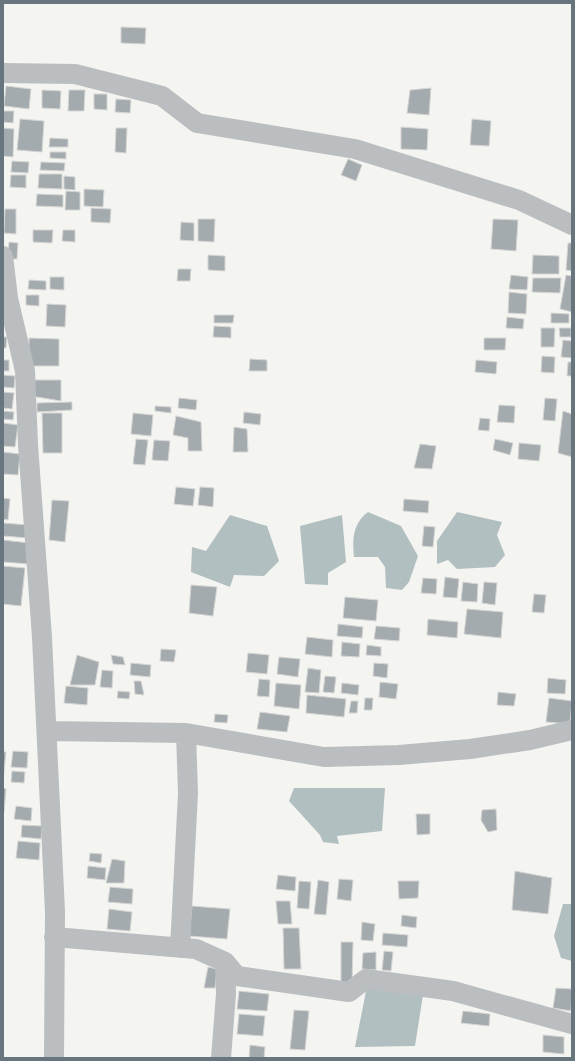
<svg xmlns="http://www.w3.org/2000/svg" width="575" height="1061" font-family="Roboto,sans-serif">
<style>
.water{fill:#b2bfc1}
.building{fill:#a4abaf;stroke:#d6d5d4}
.lines{fill:none;stroke-linecap:round;stroke-linejoin:round}
.minor{stroke:#babec0;stroke-width:20}
</style>
<rect width="100%" height="100%" fill="#f4f4f1"/>
<path class="water" d="M368,512L401,526L418,556L409,582L402,590L386,588L385,567L378,557H354C352,539 353,523 368,512Z
M457,512L502,522L497,535L505,555L495,567L457,569L448,560L437,564V541Z
M230,515L267,526L279,561L264,576L234,575L230,587L191,572L192,547L206,551Z
M342,515L346,562L328,573V585L305,584L300,526Z
M294,788H385L382,831L337,836L339,844L323,842L320,835L289,801Z
M563,904H572V961L561,958L554,936Z
M367,986L423,995L415,1046L355,1047Z"/>
<path class="building" d="M121,27L146,28L145,44L121,43Z
M6,86L31,89L29,109L4,106Z
M431,88L429,115L407,113L410,90Z
M42,90L61,91L60,109L42,108Z
M69,90H85L84,111H68Z
M94,94H107V110L94,109Z
M116,99L131,100L130,113L115,112Z
M3,111H14L13,123L3,122Z
M20,119L44,121L42,152L17,150Z
M472,119L491,121L489,146L470,145Z
M401,127L428,129L427,150L401,149Z
M3,128L14,129L13,157L3,156Z
M116,128H127L126,153L115,152Z
M50,138L68,139V147H49Z
M50,152H66V159L50,158Z
M348,159L362,165L356,181L341,175Z
M12,161L29,162L28,173L11,172Z
M41,162L65,163L64,171L40,170Z
M39,174H62V189L38,188Z
M11,175H26V188L10,187Z
M64,176L75,177V190L64,189Z
M84,189L104,190L103,207L84,206Z
M66,191L80,192V210H65Z
M37,194L63,195V207L36,206Z
M91,208L111,209L110,223L91,222Z
M5,209H16V234L4,233Z
M198,219H215L214,242L198,241Z
M493,219L518,220L516,251L491,249Z
M181,222L194,223V241L180,240Z
M33,230H53L52,243L33,242Z
M63,230H75V242L62,241Z
M9,242L18,243L17,259H8Z
M568,243H572V271L566,270Z
M208,255L225,256V271L208,270Z
M533,255L559,256V274H532Z
M178,269H191L190,281H177Z
M511,275L528,277L527,290L509,289Z
M566,275L572,276V312L560,309Z
M50,277H64V290L50,289Z
M533,278H561L560,293L532,292Z
M29,280L46,281V290L28,289Z
M509,292L527,294L526,314L508,313Z
M26,295H39V306L26,305Z
M47,304L66,305L65,327L46,326Z
M551,313L569,314V323H551Z
M214,315H234L233,323H214Z
M507,317L524,319L523,329L506,328Z
M214,326L231,327V338L213,337Z
M541,328H555L554,347H541Z
M559,328H571V337H560Z
M3,337H7L6,348H3Z
M29,338L59,339V366H29Z
M484,338H506L505,350H484Z
M563,340L572,341V358L561,357Z
M542,356L555,357L554,373L541,372Z
M250,359L267,360V371H249Z
M3,360H9V371H3Z
M476,360L497,362L496,374L475,372Z
M568,362H572V376H567Z
M3,375L15,376L14,388L3,387Z
M31,380H61V401L31,396Z
M3,392L14,393L12,409L3,408Z
M179,398L197,400L196,410L178,408Z
M545,398L557,399L555,421L543,420Z
M72,402V410L37,412V403Z
M499,405L515,406L514,423L497,422Z
M155,406L171,407V413L155,411Z
M3,411L14,412L13,420L3,419Z
M563,411L572,414V457L558,453Z
M244,412L261,414L260,425L243,423Z
M42,413H62V453H43Z
M133,413L153,415L151,436L131,434Z
M176,416L201,422L202,451H188V438L173,435Z
M480,418L490,419L489,431L478,430Z
M3,423L18,425L15,447L3,446Z
M234,427L247,429L248,452H233Z
M136,439L148,440L145,465L133,464Z
M495,439L513,443L510,455L493,450Z
M154,440L170,441L168,461L152,460Z
M519,443L541,445L539,461L518,459Z
M420,444L436,446L432,469L414,468Z
M3,452L20,454L18,475L3,474Z
M176,487L195,489L193,506L174,504Z
M200,487L214,488L213,507L198,505Z
M3,498L10,499L8,520L3,519Z
M404,499L429,501L428,513L403,511Z
M52,500L69,501L65,542L49,540Z
M3,523L29,525L28,538L3,536Z
M424,526L435,527L433,547L422,546Z
M3,540L29,543L28,564L3,562Z
M3,566L25,568L21,606L3,604Z
M445,577L459,579L457,598L443,597Z
M423,578L437,579L436,594L421,593Z
M463,582L478,584L477,602L461,601Z
M484,582L497,583L495,605L482,603Z
M191,585L217,587L213,616L189,613Z
M534,594L546,595L544,613L532,612Z
M345,597L378,600L376,621L343,618Z
M467,609L503,612L501,638L464,634Z
M428,619L458,622L457,638L427,635Z
M338,624L363,627L362,638L337,636Z
M376,626L400,628L399,641L374,639Z
M307,637L333,640L332,657L305,654Z
M342,642L360,644L359,657L341,656Z
M367,645L381,647V656L366,655Z
M161,649L176,650L174,662L160,661Z
M248,653L269,655L267,674L246,672Z
M77,655L99,662L95,685H70Z
M111,655L123,657L125,665L113,664Z
M279,657L300,659L298,677L277,674Z
M131,663L151,665L150,677L130,675Z
M374,663L388,664L387,678L373,676Z
M308,668L321,670L319,693L305,692Z
M102,670L113,671L112,688L100,687Z
M325,676L336,677L334,693L323,692Z
M548,678L566,680L565,694L547,693Z
M259,679L270,680L269,697L257,696Z
M134,681H141L144,695L135,694Z
M380,682L398,684L396,699L379,697Z
M276,683L301,685L299,709L274,706Z
M342,683L359,685L358,695L341,693Z
M66,686L88,688L87,705L64,703Z
M118,691L130,692L129,699L117,698Z
M498,692L516,694L514,706L497,705Z
M307,695L346,699L344,717L306,713Z
M365,698H373L372,710H364Z
M549,698L572,701L570,724L546,722Z
M351,701H358L357,713H349Z
M260,712L290,716L287,732L257,729Z
M215,714L228,715L227,723L214,722Z
M13,751L28,752L27,768L11,767Z
M3,752H6L3,781Z
M12,771L25,772L24,783L11,782Z
M3,788L6,789L4,812H3Z
M16,806L32,808L31,821L14,819Z
M496,809L497,830L488,832L481,820L482,810Z
M416,814H430V834L417,835Z
M22,825L42,826L41,839L21,837Z
M18,841L40,843L39,860L16,858Z
M90,853L102,854L101,863L89,861Z
M112,859L125,861L124,883H106Z
M88,866L106,868L105,880L87,878Z
M515,871L552,878L548,914L512,910Z
M278,875L296,877L295,891L276,889Z
M339,879L353,880L351,901L337,899Z
M318,880L329,882L326,915L314,914Z
M299,881L311,882L309,909L297,908Z
M398,881H419L418,898L399,899Z
M110,887L133,889L132,904L108,902Z
M276,901H290L292,924H278Z
M192,906L230,909L227,939L189,936Z
M109,909L132,912L130,931L107,929Z
M402,915L417,917L416,928L401,926Z
M362,922L375,924L373,941L361,940Z
M283,928H299L301,969H284Z
M383,933L408,935L407,947L382,945Z
M341,942H353L352,986H341Z
M384,951L393,952L391,971L382,970Z
M376,952V970L362,969L363,953Z
M208,967L217,969L215,988H204Z
M556,988L572,989L571,1011L553,1008Z
M239,991L269,994L267,1011L237,1009Z
M294,1010L309,1011L305,1050L290,1049Z
M463,1011L490,1014L489,1026L461,1023Z
M239,1014L265,1016L263,1036L237,1034Z
M543,1035L564,1037V1054L543,1052Z
M250,1045L265,1047L264,1058H249Z"/>
<g class="lines">
<path class="minor" d="M3,73L75,74L162,96L197,123L355,149L519,200L572,225
M3,256L8,298L25,371L28,445L42,637L55,912L54,1058
M47,731L186,733L188,793L180,948
M186,733L324,757L399,755L470,749L530,740L572,730
M54,937L196,949L225,962L226,994L221,1058
M225,962L237,976L349,992L366,979L453,991L572,1024"/>
</g>
<rect width="575" height="1061" fill="none" stroke="#67767e" stroke-width="8"/>
</svg>
